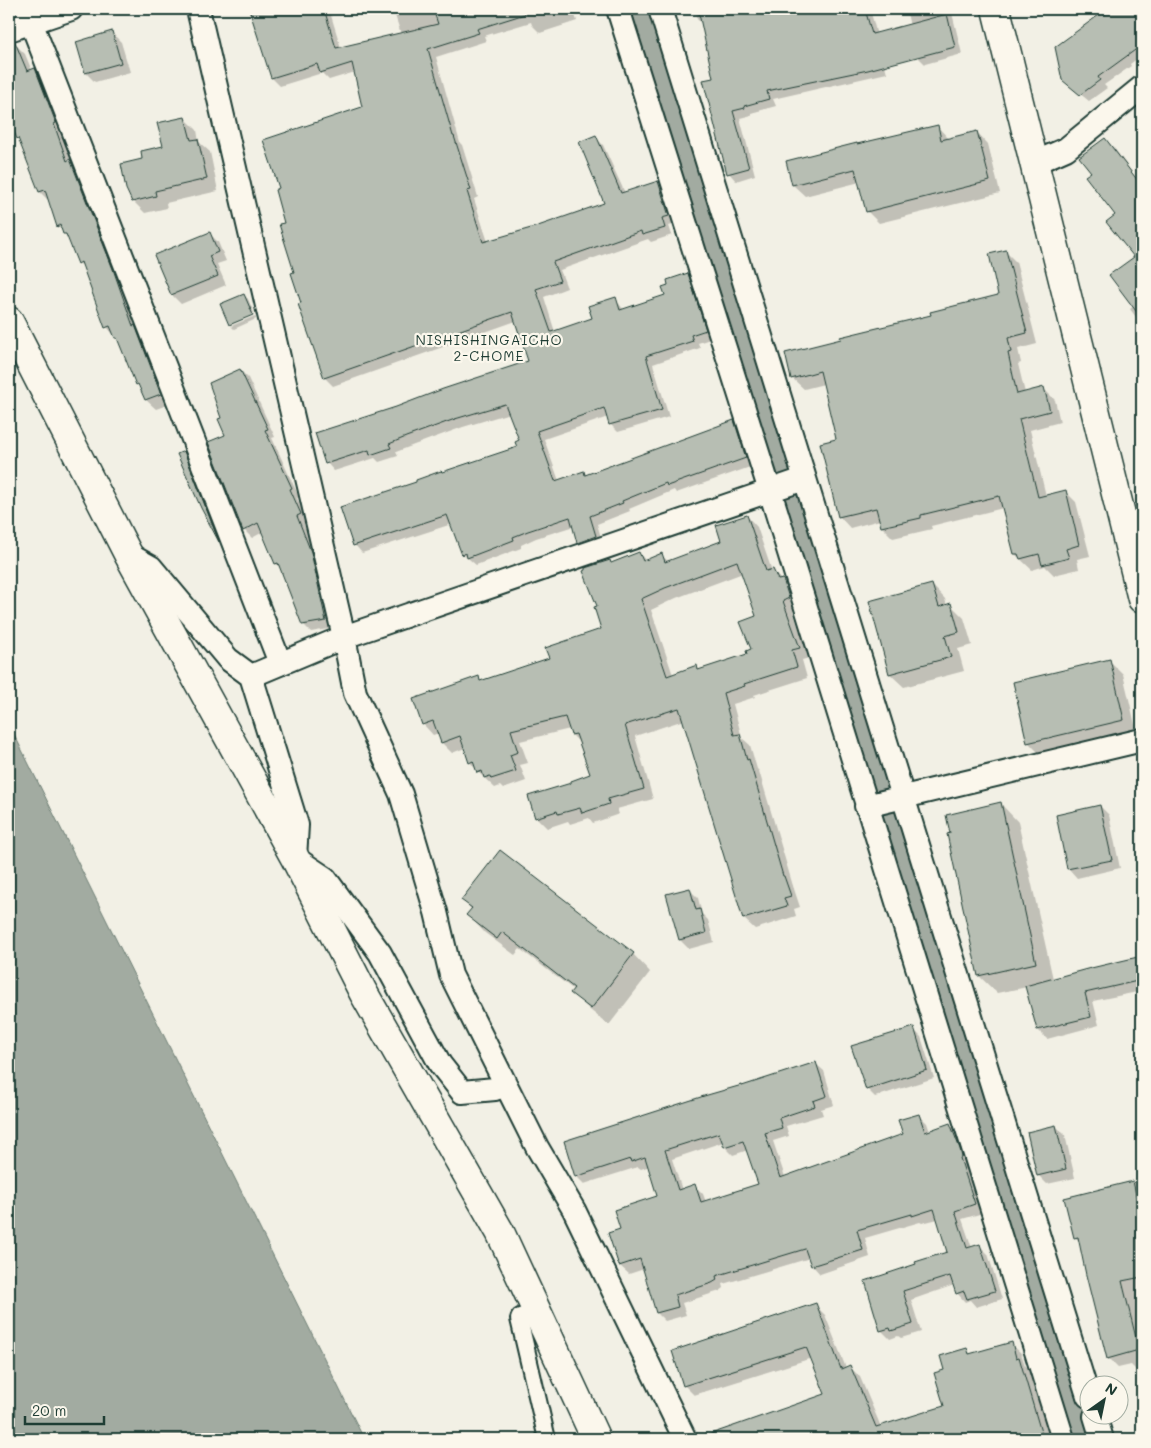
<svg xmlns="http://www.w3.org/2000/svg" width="1151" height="1448" font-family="Mali,sans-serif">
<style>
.water{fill:#a2aba1;stroke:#6e7f75}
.shadow{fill:#0003;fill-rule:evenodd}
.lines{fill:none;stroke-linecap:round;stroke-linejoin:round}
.canal{stroke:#a2aba1;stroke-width:28}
.building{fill:#b7beb3;stroke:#1f3d34;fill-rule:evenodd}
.pedestrian-casing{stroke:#1f3d34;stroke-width:20}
.minor-casing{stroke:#1f3d34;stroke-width:26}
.tertiary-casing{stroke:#1f3d34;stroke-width:31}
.pedestrian{stroke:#fbf7ec;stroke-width:16}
.minor{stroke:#fbf7ec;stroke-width:22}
.tertiary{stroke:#fbf7ec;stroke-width:28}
.labels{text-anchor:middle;stroke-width:4.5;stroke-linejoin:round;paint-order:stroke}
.neighbourhood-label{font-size:14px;letter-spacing:1px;fill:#1f3d34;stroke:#fbf7ec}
</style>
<rect width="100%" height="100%" fill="#f2f0e5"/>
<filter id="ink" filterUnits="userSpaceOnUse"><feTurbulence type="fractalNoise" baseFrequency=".02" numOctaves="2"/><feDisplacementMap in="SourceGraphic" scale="10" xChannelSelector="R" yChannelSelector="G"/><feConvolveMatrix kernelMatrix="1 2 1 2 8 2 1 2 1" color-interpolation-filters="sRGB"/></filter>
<g filter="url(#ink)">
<path class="water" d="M9,724L329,1368L364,1439H9Z"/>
<path class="shadow" d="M249,9H329L341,48L401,34L393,9H573L577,21L540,33L532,25L531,22L484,36L486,41L436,57L460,143L462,145L478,197L474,199L488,242L539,227L605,204L595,137L603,145L625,193L658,182L666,190L676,224L669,226L672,235L651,242L648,239L560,270L567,288L544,297L555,332L594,319L615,299L624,310L667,296L687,275L695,283L713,338L698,343L700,348L653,364L669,417L618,432L610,424L608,417L544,439L559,481L584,473L587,476L733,421L741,429L753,466L676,493L674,490L629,509L630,511L597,524L603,544L586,550L578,542L574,526L536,538L521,545V548L476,565L463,554L452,524L362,553L355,545L442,473L519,447L521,441L510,413L463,427L414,445L396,452L398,456L379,462L375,458L334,471L327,463L396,408L529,361L516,321L333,386L325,378L299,305L302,304L286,223L364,107L355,72L329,80L322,73L280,86L272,78Z
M694,9H870L887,73L773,99L776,106L751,113L752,115L740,118L755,175L736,181L729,173L714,78L702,24L697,19Z
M906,9H951L962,54L925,64L917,56Z
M1111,9H1142V55L1130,64L1131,66L1104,85L1107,88L1089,101L1063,80L1056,47Z
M112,33L121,42L130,72L95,82L86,73L78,43Z
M16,45L25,54L32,71L34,69L44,79L74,165L80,171L170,404L156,409L146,400L142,389L137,384L120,342L107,327L85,268L79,263L69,239L58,226L49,201L40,192L19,140L10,130L9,47Z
M185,118L197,130L199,142L210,152L218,191L166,203L167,208L145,213L133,201L164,147Z
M937,126L949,139L977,132L988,144L1000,193L879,223L867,211L860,182L805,196L793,185L858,145Z
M1105,139L1114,148L1142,186V325L1130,309L1134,306L1135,258L1116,215L1093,172Z
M209,233L218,242L226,261L217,264L226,285L181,304L172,295L156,256Z
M1005,251L1016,262L1037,344L1018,349L1021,363L1018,364L1025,393L1044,389L1055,400L1060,422L1030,430L1046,496L1065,491L1076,502L1090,556L1077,559L1079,569L1054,575L1045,566L1032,570L1015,554L1003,508L931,526L932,529L893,538L882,527L880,520L850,528L839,516L838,440L824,384L804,389L792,378L933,316L999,296Z
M244,295L248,299L254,313L230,325L221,305Z
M255,316L256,319L234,329L231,326Z
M240,370L248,378L275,437L272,438L299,497L297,498L308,522L304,524L318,561L333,628L311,632L303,624L282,569L276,564L263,532L252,538L244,530L223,419Z
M183,453L187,457L220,542L202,508Z
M747,516L757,527L772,571L793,591L799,609L793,611L809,658L802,660L807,678L754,695L755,697L733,704L742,738L750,745L757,769L759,771L793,886L800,907L794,909L796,916L755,929L744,919L684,720L635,736L653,799L617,809L619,814L593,823L589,818L570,824L568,821L547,828L536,817L573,784L592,775L581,744L572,735L570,729L520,741L528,763L520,765L526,781L503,789L500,786L495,788L478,772L470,762L465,748L452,753L442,743L439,733L433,735L423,724L478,678L482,682L550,659L603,629L599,606L612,564L639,553L646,561L661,555L669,562L723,541ZM743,573L758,616L753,650L749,655L700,670L696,667L673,675L651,610L676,598Z
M932,585L945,599L947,606L951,605L964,618L972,645L958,649L964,671L904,687L890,674Z
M1109,660L1123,674L1137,733L1042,756L1028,742Z
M1001,804L1018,822L1053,979L1142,958V955V991L1093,1001L1099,1025L1047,1039L1038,1030L1027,987L997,993L979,976Z
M1100,806L1109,815L1120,868L1077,878L1069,869L1057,815Z
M689,889L698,898L702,914L708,920L714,942L689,949L680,940Z
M463,900L633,954L650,972L609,1025L590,1010L572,993L574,990L520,949L515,955L485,933L468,915L472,910Z
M913,1029L921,1037L934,1078L875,1097L867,1089Z
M815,1063L824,1071L834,1105L821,1109L823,1115L786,1126L789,1136L773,1141L785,1177L904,1135L919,1115L927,1123L930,1132L950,1124L958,1133L983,1213L962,1219L972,1248L980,1246L988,1254L1002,1299L976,1307L970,1300L965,1302L957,1293L954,1285L911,1300L921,1332L901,1338L898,1336L890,1339L882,1331L866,1282L949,1252L938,1219L922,1223L920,1222L865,1238L870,1257L820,1274L812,1265L810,1258L723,1284L724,1288L720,1291L682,1303L686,1315L665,1321L657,1313L644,1269L629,1274L620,1266L610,1234L621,1230L659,1196L650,1166L641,1169L638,1167L584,1184L576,1176L742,1086ZM723,1142L725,1147L733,1155L748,1150L760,1185L706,1202L703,1194L695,1186L682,1190L672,1159Z
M1056,1126L1065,1135L1075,1178L1047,1184L1038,1175Z
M1142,1179V1376L1131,1365L1118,1368L1108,1358L1081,1243L1075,1237L1066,1199L1139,1181L1138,1180Z
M815,1305L825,1315L846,1368L850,1367L860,1377L881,1427L945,1407V1371L967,1350L972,1355L1011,1344L1021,1353L1025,1365L1028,1368L1050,1439H728L725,1430L827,1394L812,1358L694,1395L684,1385Z
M1142,1434V1439H1121Z"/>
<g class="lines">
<path class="canal" d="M637,9L1080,1439"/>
</g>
<path class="building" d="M249,9H324L336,48L438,24L434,12L448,9H525V14L477,29L479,33L428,49L453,136H454L471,190L467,191L483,242L538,226L604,203L579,142L596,135L621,193L658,181L669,216L662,218L665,228L642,235L641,231L553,262L560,281L536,289L551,332L592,318L588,306L616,297L620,310L665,295L662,287L668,285L667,280L688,273L706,330L691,335L693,341L646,356L662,410L609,425L604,408L537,431L555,481L584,471L585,475L734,420L746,458L667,486L666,483L622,501L623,503L590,516L596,536L577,543L570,517L528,531L513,537L514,540L467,558L466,553L462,555L447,515L353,546L340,507L416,482V480L441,471L442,472L517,447L515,442L519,440L505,404L455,419L406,437L389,444L391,448L370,455L369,450L325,464L315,433L396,407L443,389L528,361L512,312L324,378L298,304L301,303L291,273L294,272L279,224L284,223L275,190L279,188L263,140L362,107L352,63L320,73L317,64L271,78Z
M698,9H865L872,34L947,14L955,47L868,70L767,91L769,99L744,106L745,108L733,111L749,168L727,174L703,80L713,78Z
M1113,9H1142V45L1098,77L1100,80L1080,95L1062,80L1055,47L1103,12L1105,14Z
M112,31L121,63L85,73L76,42Z
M15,42L27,71L35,68L56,123L54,124L67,161L70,159L113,269L133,326L135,325L161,394L145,400L138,384L136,385L117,338H115L110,326L105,328L81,262L78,264L66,234H63L60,225L57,227L45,190L39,192L18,138L17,139L9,119V43Z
M185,117L191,140L198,139L207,179L155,191L156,196L132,202L126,189L121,164L142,159L141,151L163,146L157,123Z
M938,125L941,140L977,131L990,181L866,212L855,169L792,185L786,161L857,143V144Z
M1105,138L1142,186V319L1109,275L1134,257L1106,222L1115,215L1085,176L1091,172L1079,157Z
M210,232L218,252L209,256L218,276L171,295L154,255Z
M1006,250L1027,333L1008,338L1011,352L1008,353L1017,394L1044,387L1050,411L1019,419L1038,497L1066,490L1079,545L1066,549L1069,558L1042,565L1039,554L1020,559L1018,554H1014L999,496L921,515V518L881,527L876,508L838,517L820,443L836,439L820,371L791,379L785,353L841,339L840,337L931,315L930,312L998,295L989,254Z
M244,294L253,315L229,325L220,304Z
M240,369L268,429L265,430L292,488L290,489L301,514L297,516L311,552L326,621L302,625L278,563L275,564L258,523L243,531L208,442L225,435L218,419L221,418L209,383Z
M184,451L219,542L201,508L177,454Z
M747,515L766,571L773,569L778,580L783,579L789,598L783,601L800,648L792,650L797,667L744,684L745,686L723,693L734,735L740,734L747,760L749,759L783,876H784L791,896L784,898L787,906L743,919L679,708L625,725L644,789L608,799L609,804L582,813L580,808L558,814L557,811L535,818L528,796L571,783V781L590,774L576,734L571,735L565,717L511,730L518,752L510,755L516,771L491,779L490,776L484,778L482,771L477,773L473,761L469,763L460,736L441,743L433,721L422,725L413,699L479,676L480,681L549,658L545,648L601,629L594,607L597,606L583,571L585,570V568L610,560L611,563L639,552L643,561L662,553L665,562L721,541L716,525ZM737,561L756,616L740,622L751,649L746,651L747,654L698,670L697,665L667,676L641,599L665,588Z
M932,584L939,607L951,603L959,632L945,636L951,657L889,674L869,601Z
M1110,659L1124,720L1027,743L1013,682Z
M1001,802L1036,963L978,976L947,834L950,833L946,815Z
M1100,805L1112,860L1067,869L1056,815Z
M500,850L634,953L591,1009L570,993L574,988L502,932L497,939L466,915L472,908L461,900Z
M690,888L696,910L700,909L706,933L679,940L666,894Z
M1142,956V980L1085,993L1091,1017L1037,1030L1025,986L1087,969Z
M914,1027L927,1070L866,1090L851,1046Z
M816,1062L827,1096L813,1101L815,1106L779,1118L782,1128L765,1133L780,1178L903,1134L898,1120L919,1114L925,1132L950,1123L960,1149L962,1157L960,1158L975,1204L955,1211L967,1248L980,1244L995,1291L967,1299L964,1291L956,1294L950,1276L903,1291L913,1324L891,1331L890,1328L880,1331L865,1281L916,1264L915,1262L947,1252L934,1209L912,1216V1214L857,1230L863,1250L811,1266L805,1249L716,1276L717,1280L712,1283L675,1295L678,1307L656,1313L640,1259L619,1266L608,1233L620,1229L614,1210L657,1196L645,1157L631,1162L630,1159L575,1177L564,1141L704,1096L742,1085V1086ZM719,1133L724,1147L743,1141L758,1184L701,1202L695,1184L678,1190L665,1150Z
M1056,1125L1066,1169L1037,1176L1027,1132Z
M1133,1181L1142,1223V1277L1122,1281L1139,1350L1107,1359L1086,1275L1078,1237L1074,1238L1064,1198Z
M816,1303L841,1369L850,1365L876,1427L944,1406L934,1373L944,1370L940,1356L967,1348L969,1354L1012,1342L1016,1358L1019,1357L1043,1439H705V1436L825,1394L806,1347L683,1386L672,1351Z"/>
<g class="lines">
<g class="pedestrian-casing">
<path id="pedestrian" d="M537,1311L520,1317L519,1319L547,1439"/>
</g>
<g class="minor-casing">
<path id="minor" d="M26,9L280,663
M198,9L344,637L355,693L401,794L436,912L451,975L537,1147L574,1210L685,1439
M618,9L770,491L1063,1439
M660,9L1088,1396
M9,30L71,9
M1034,163L1066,149L1142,87
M128,554L151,567L228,659L251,676
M866,806L1142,740
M506,1085L495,1089L462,1092L440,1064L380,953L325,878L295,858L297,825L251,676L344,637L804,479
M1095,1416L1102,1439"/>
</g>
<g class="tertiary-casing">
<path id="tertiary" d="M996,9L1142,599
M9,321L128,554L295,858L363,992L500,1232L596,1439"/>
</g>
<use href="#pedestrian" class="pedestrian"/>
<use href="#minor" class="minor"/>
<use href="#tertiary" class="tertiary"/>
</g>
</g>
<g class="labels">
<g class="neighbourhood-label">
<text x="489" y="345">NISHISHINGAICHO<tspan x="489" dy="16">2-CHOME</tspan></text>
</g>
</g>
<rect width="1151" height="1448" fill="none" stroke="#fbf7ec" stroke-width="30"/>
<rect x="15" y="15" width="1121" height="1418" fill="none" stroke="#1f3d34" stroke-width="2" filter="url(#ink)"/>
<g transform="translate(1104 1400) rotate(33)"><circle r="24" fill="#fbf7ec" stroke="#a3ada2"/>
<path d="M0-4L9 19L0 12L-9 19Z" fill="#1f3d34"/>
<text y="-8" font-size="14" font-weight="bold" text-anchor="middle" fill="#1f3d34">N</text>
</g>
<path d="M25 1416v8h79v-8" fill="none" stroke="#1f3d34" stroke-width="2.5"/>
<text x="32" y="1416" font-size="15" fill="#1f3d34" stroke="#fbf7ec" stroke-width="4" paint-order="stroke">20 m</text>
</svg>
